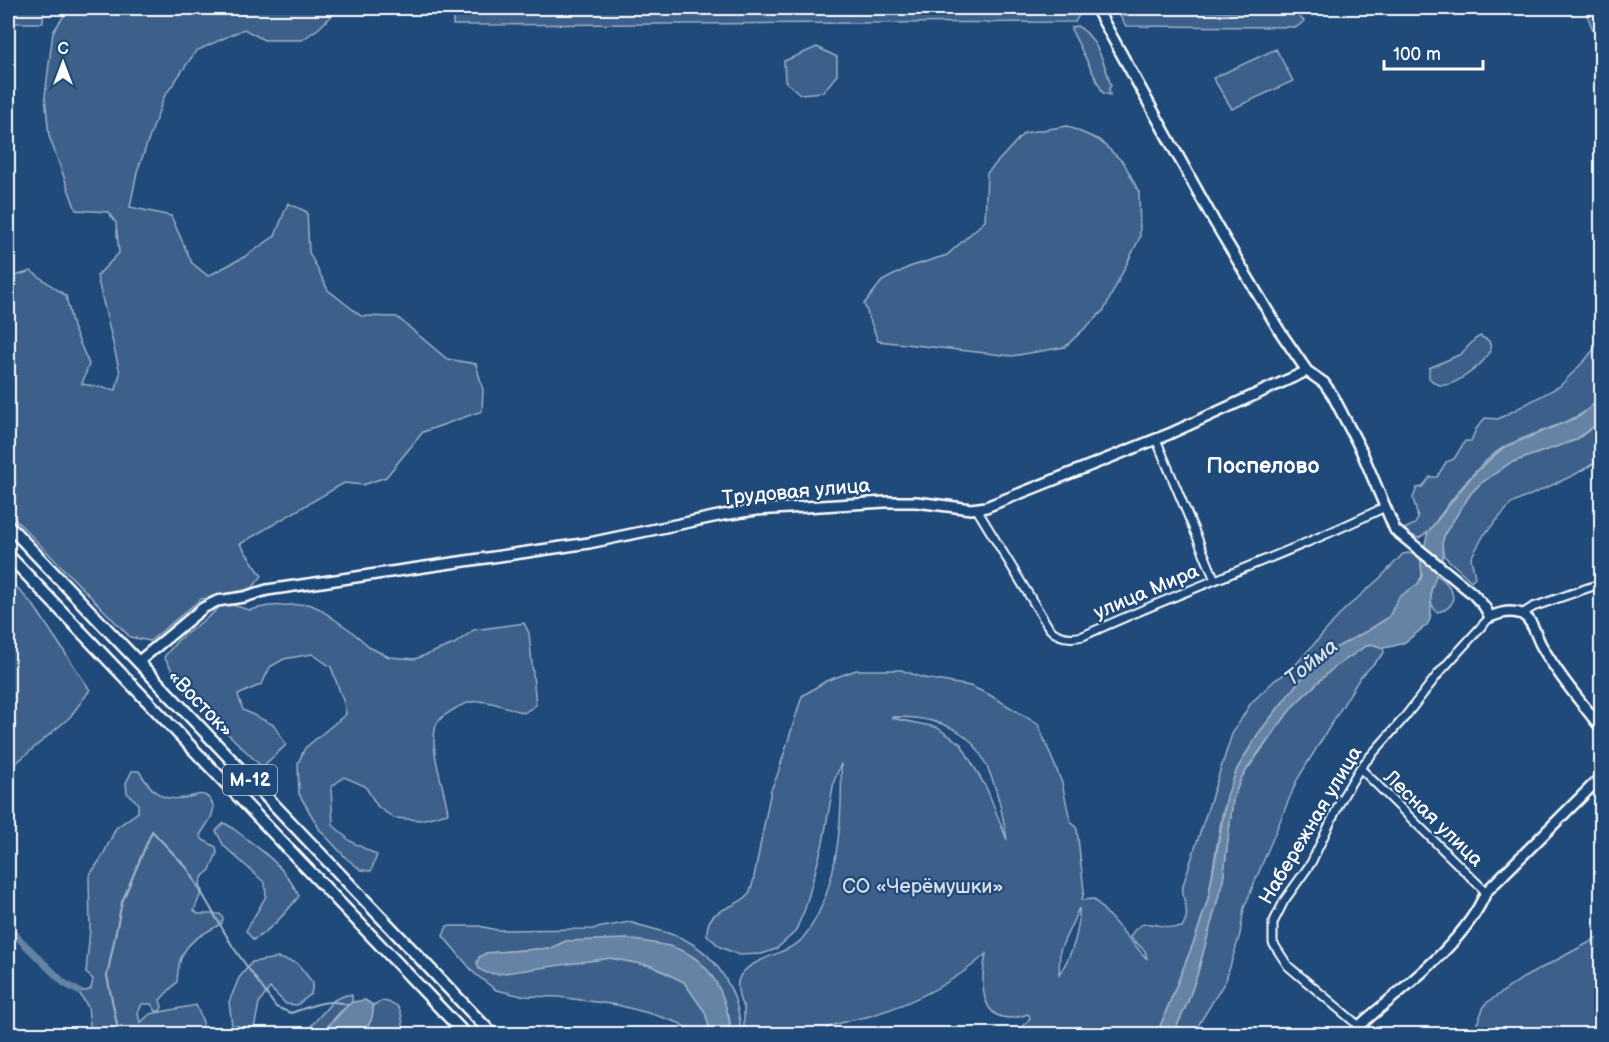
<svg xmlns="http://www.w3.org/2000/svg" width="1609" height="1042" font-family="'Balsamiq Sans',sans-serif">
<style>
.green{fill:#3c618b;stroke:#9eb0c5;stroke-width:1.5;fill-rule:evenodd}
.water{fill:#6583a4;stroke:#a3b5c8;stroke-width:1.5}
.lines{fill:none;stroke-linecap:round;stroke-linejoin:round}
.stream{stroke:#a3b5c8;stroke-width:2}
.canal{stroke:#6583a4;stroke-width:7}
.street-casing{stroke:#fff;stroke-width:11}
.secondary-casing{stroke:#fff;stroke-width:14}
.primary-casing{stroke:#fff;stroke-width:15}
.street{stroke:#1f4a7a;stroke-width:7}
.secondary{stroke:#1f4a7a;stroke-width:9}
.primary{stroke:#1f4a7a;stroke-width:10}
.labels{text-anchor:middle;stroke-width:4.5;stroke-linejoin:round;paint-order:stroke}
.shield{fill:#1f4a7a;stroke:#bcc9d7;stroke-width:1.5}
.shield-label{font-size:18px;font-weight:bold;fill:#fff}
.street-label{font-size:20px;fill:#fff;stroke:#1f4a7a}
.park-label{font-size:20px;fill:#d8dfe8;stroke:#1f4a7a}
.water-label{font-size:21px;font-style:italic;fill:#d8e0e8;stroke:#1f4a7a}
.quarter-label{font-size:22px;font-weight:bold;fill:#fff;stroke:#1f4a7a}
</style>
<rect width="100%" height="100%" fill="#1f4a7a"/>
<filter id="ink" filterUnits="userSpaceOnUse"><feTurbulence type="fractalNoise" baseFrequency=".0167" numOctaves="2"/><feDisplacementMap in="SourceGraphic" scale="12" xChannelSelector="R" yChannelSelector="G"/><feConvolveMatrix kernelMatrix="1 2 1 2 8 2 1 2 1" color-interpolation-filters="sRGB"/></filter>
<g filter="url(#ink)">
<path class="green" d="M8,8H44L43,23H8Z
M69,8H340L319,28L302,40H264L244,29L196,51L164,97L137,172L130,207L171,216L192,263L208,276L244,257L275,236L288,203L307,212L309,252L328,290L361,316L397,317L447,359L476,364L483,390L482,411L423,432L386,477L363,485L344,483L240,544L262,576L253,587L235,595L201,599L150,641L130,637L8,512V278L31,271L66,296L73,327L89,364L82,384L116,390L120,373L97,276L119,253L116,223L108,212L76,210L49,136L45,96L53,32Z
M1584,8H1601V49Z
M1076,9L1079,15L1075,22L453,25V10Z
M1121,10L1295,13L1304,21L1297,27L1126,26L1120,16Z
M1077,26C1096,35 1106,67 1111,86L1109,88L1110,95L1103,93L1071,29L1072,27Z
M817,47L837,57V75L823,92L800,94L785,81L784,61Z
M1276,49L1293,81L1232,109L1213,78Z
M1067,126L1099,140L1124,163L1139,192L1140,237L1104,310L1065,347L1012,356L878,341L864,304L882,281L909,267L947,255L985,221L987,173L1024,133Z
M1480,336L1489,341C1490,344 1491,346 1490,350C1486,363 1455,387 1441,385C1436,385 1433,381 1429,378V368L1461,354L1475,339Z
M1601,340V398C1575,426 1536,429 1504,447C1475,465 1448,505 1428,532L1419,538L1411,535L1404,529L1415,524L1418,518L1413,498L1417,488L1422,487L1430,477H1437L1446,462L1454,459L1465,441H1471L1476,429L1485,418L1498,419L1560,386L1586,359Z
M1601,421V456L1593,464L1574,475L1511,504L1484,535L1471,558L1475,577L1471,581L1443,555L1442,543L1445,533L1471,493L1480,484L1510,463L1576,440Z
M1408,553L1416,555L1421,560L1422,576L1418,584L1396,602L1389,617L1369,630L1337,647L1300,680L1258,734L1237,769L1222,815L1208,899L1195,939L1157,1034H1010L1023,1027L1030,1018L1028,1014C981,1031 979,988 986,954C956,981 915,1002 876,1014C860,1020 843,1020 827,1028L826,1034H744V1007C739,1002 739,996 738,990C732,960 787,956 801,940C838,898 843,817 841,764L834,781L823,843L805,909L795,932L776,949L762,954L739,955L720,947L707,935C706,907 732,911 747,896C750,893 752,886 753,882L771,790L777,776L802,696L826,681L856,670H901L924,678L970,686L988,694L1038,724L1062,783L1070,820L1077,829L1084,891L1082,900L1094,899L1147,959L1145,951L1130,937C1143,911 1162,932 1182,927C1193,909 1180,902 1183,885L1232,734L1251,703L1275,680L1291,670L1344,610L1380,578L1403,554ZM895,717C918,717 943,721 962,734C991,754 1002,808 1007,840L987,789L961,744L936,727L891,718ZM1079,908C1080,930 1072,956 1059,974L1060,950Z
M1435,574C1452,583 1464,607 1437,612C1426,602 1432,587 1435,574Z
M8,578L34,606L90,690L70,717L8,770Z
M226,603L249,610L269,606L309,604L318,608L350,630L371,648L389,657L415,659L454,644L474,630L524,623L529,633L536,705L524,713C497,705 479,693 453,710C445,715 436,720 435,730C430,752 445,789 448,813L421,820L394,818L378,807L365,786L344,777L331,787L333,825L350,841L377,855L371,871L361,870L346,858L320,830L299,794L298,763L305,748L346,714L344,703L331,667L312,654L284,659L270,667L262,684L238,695L243,710L274,725L286,745L262,767L186,693L164,657L178,640L212,614L221,605Z
M1372,644L1383,648L1384,653L1359,679L1297,780L1244,908L1240,934L1226,980L1193,1034H1173L1187,1004L1197,975L1223,880L1233,799L1241,778L1293,706L1331,670L1364,647Z
M132,771H139C153,794 164,804 193,796C197,795 201,793 206,796C210,798 212,803 214,807L211,818L200,835L203,840L216,847L217,853L210,870L203,876L200,883L202,891L194,910L198,914H220L223,918L222,923C217,927 211,929 205,933C183,945 178,959 177,982L160,1000L162,1007L160,1011H156L151,1004H142L138,1013L140,1023L150,1014L196,1005L203,1022L201,1034H139V1029L137,1034H91L88,1007L78,991H86L91,989L93,979L86,973L90,929L89,876L102,857L116,828L138,812V803L127,793L126,783Z
M224,823C232,827 236,831 243,836C268,855 285,868 299,896C286,913 271,930 253,940L246,931L266,896L265,883L224,846L216,831Z
M629,922C644,927 660,930 674,935C716,950 740,992 741,1034H731L729,1015L695,958L566,941L551,948L486,953L557,965L610,958L652,966L684,982L705,1012L711,1034H692L691,1031L679,1023L652,1014L617,1005L559,997L522,996L496,990L474,973L443,936L447,926H479L497,930L592,929Z
M1601,936V1034H1484L1476,1026L1485,1004L1523,978Z
M278,958L297,963L313,983L311,994L297,1005L286,1004L270,988L259,1003L254,1029L232,1025L229,1002L239,978L252,962Z
M346,995H352V1002L340,1012L321,1034H304L334,1000Z
M382,1001C409,1004 398,1019 406,1034H355C367,1026 374,1020 373,1005Z"/>
<path class="water" d="M1601,398V421L1575,440L1510,463L1480,484L1471,493L1445,533L1442,543L1443,555L1431,590V612L1430,619L1427,625L1405,642L1394,646L1383,648L1372,644L1364,647L1331,670L1293,706L1256,756L1241,778L1233,799L1223,880L1197,975L1187,1004L1173,1034H1157L1195,939L1208,899L1227,796L1237,769L1258,734L1300,680L1337,647L1369,630L1389,617L1399,597L1418,584L1422,576L1421,560L1428,532L1472,476L1503,448L1580,416Z
M627,939C641,941 655,943 669,946C711,957 727,995 731,1034H711L705,1012L684,982L652,966L610,958L498,974L487,973L479,969L477,963L479,957L486,953L551,948L566,941Z
M365,1000L373,1005C375,1039 345,1035 321,1034L348,1005L353,1002Z"/>
<g class="lines">
<path class="stream" d="M119,1034L107,976L122,902L152,831L188,869L233,947L276,1007L291,1013C309,1007 329,997 348,1005"/>
<path class="canal" d="M8,928L64,983L78,991"/>
<g class="street-casing">
<path id="street" d="M1156,439L1215,580
M976,508L1049,628C1058,638 1070,639 1083,636C1182,590 1287,555 1385,507
M1522,614L1533,607L1602,583
M1360,768L1486,892
M1359,1026L1288,966L1273,943V923L1284,901L1311,863L1342,798L1360,768L1404,718L1439,673L1490,617"/>
</g>
<g class="secondary-casing">
<path id="secondary" d="M1096,8L1214,221L1279,330L1307,371L1324,383L1333,396L1361,450L1395,530L1472,593L1484,606L1490,617C1499,613 1512,610 1522,614C1533,620 1536,636 1541,645C1558,675 1581,702 1602,729
M138,662L203,608L217,601L244,597L267,590L589,543L723,515L756,510L885,502H916L971,509L986,507L1169,434L1307,371
M1352,1034L1359,1026C1402,988 1464,945 1486,892L1602,776"/>
</g>
<g class="primary-casing">
<path id="primary" d="M8,525L492,1034
M8,555L465,1034"/>
</g>
<use href="#street" class="street"/>
<use href="#secondary" class="secondary"/>
<use href="#primary" class="primary"/>
</g>
</g>
<g class="labels">
<rect class="shield" x="223" y="765" width="54" height="30" rx="4.5"/>
<g class="shield-label">
<text x="250" y="786">М-12</text>
</g>
<g class="street-label">
<text transform="translate(796 491) rotate(-5)" y="7">Трудовая улица</text>
<text transform="translate(1146 591) rotate(-23)" y="7">улица Мира</text>
<text transform="translate(201 703) rotate(46)" y="7">«Восток»</text>
<text transform="translate(1434 818) rotate(44)" y="7">Лесная улица</text>
<text transform="translate(1310 825) rotate(-59)" y="7">Набережная улица</text>
</g>
<g class="park-label">
<text x="923" y="893">СО «Черёмушки»</text>
</g>
<g class="water-label">
<text transform="translate(1311 662) rotate(-39)" y="7">Тойма</text>
</g>
<g class="quarter-label">
<text x="1263" y="473">Поспелово</text>
</g>
</g>
<rect width="1609" height="1042" fill="none" stroke="#1f4a7a" stroke-width="30"/>
<rect x="15" y="15" width="1579" height="1012" fill="none" stroke="#fff" stroke-width="2" filter="url(#ink)"/>
<g transform="translate(63 63)" stroke="#1f4a7a" stroke-width="4.5" paint-order="stroke">
<path d="M0-4.5L10 22L0 15L-10 22Z" fill="#ffffff"/>
<text y="-9" font-size="16" font-weight="bold" text-anchor="middle" fill="#ffffff">С</text>
</g>
<path d="M1384 60v9h99v-9" fill="none" stroke="#ffffff" stroke-width="3"/>
<text x="1393" y="60" font-size="18" fill="#ffffff" stroke="#1f4a7a" stroke-width="4.5" paint-order="stroke">100 m</text>
</svg>
